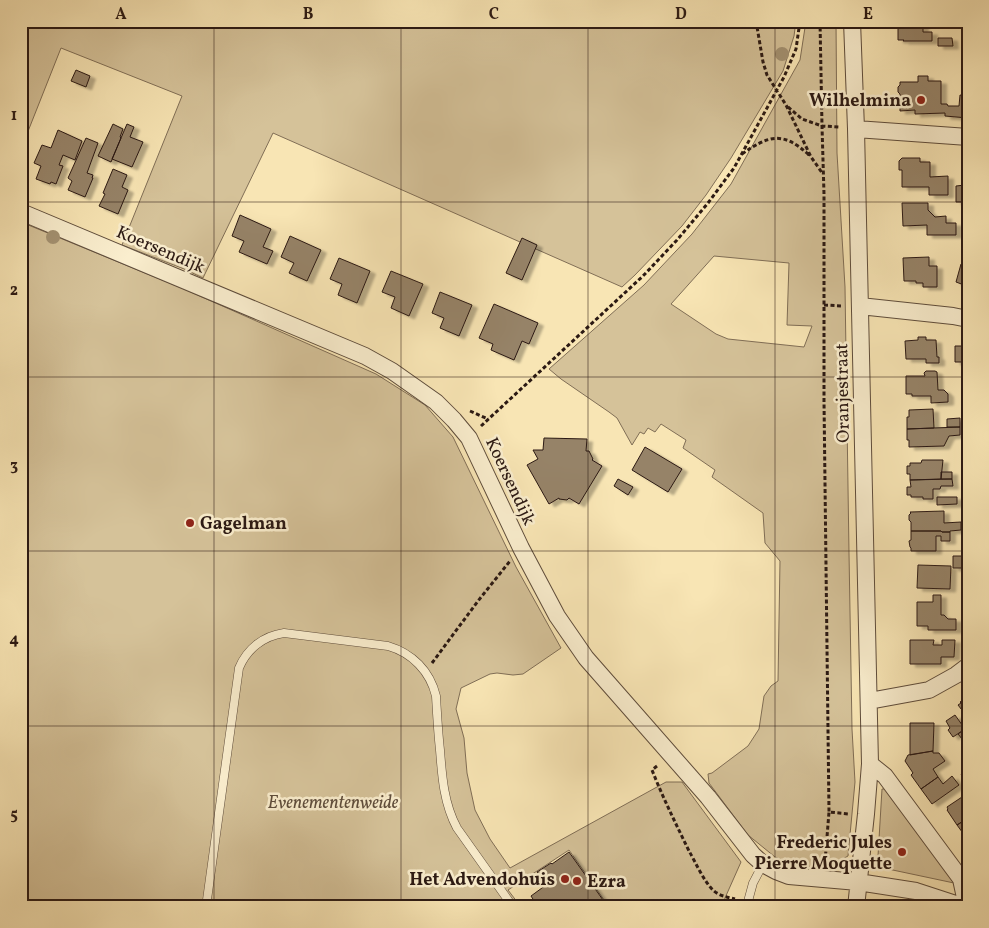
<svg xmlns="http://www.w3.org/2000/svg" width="989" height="928" font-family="Vollkorn,serif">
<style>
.green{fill:#d5c299;stroke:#806e56;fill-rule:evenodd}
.building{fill:#968367;stroke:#2b1913;filter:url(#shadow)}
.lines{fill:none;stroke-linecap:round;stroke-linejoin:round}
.lane-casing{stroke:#5e4c3b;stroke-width:9}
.street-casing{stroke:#5e4c3b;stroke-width:18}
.path{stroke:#2b1913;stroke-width:3;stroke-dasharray:4 2.5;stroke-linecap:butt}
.lane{stroke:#faeece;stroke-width:8}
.street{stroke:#faeece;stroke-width:16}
.tree{fill:#a39171}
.grid{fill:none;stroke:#2b1913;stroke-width:1;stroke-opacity:0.55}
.poi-dot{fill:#8f2418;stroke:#faeece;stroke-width:2}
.labels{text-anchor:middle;stroke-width:5;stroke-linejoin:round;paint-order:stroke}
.poi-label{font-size:18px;font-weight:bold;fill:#2b1913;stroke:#faeece;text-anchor:end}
.street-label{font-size:18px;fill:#2b1913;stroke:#faeece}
.park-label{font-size:18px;font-style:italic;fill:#5e4c3b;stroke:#faeece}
.neatline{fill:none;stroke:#2b1913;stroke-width:2}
.grid-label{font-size:16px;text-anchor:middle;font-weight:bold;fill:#2b1913}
</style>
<defs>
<filter id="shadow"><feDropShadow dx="5.5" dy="3" stdDeviation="1" flood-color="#0004"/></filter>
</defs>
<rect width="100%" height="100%" fill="#f8e5b4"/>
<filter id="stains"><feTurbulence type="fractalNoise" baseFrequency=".004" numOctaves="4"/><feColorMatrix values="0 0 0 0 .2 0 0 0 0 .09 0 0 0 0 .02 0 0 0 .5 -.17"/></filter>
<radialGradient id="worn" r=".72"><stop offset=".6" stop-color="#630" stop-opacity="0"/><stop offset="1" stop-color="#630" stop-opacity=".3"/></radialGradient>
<path class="green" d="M21,21H796L794,36L783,71L731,158L706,195L682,226L635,275L622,287L273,133L203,278L184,269L122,245L182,96L61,48L21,149Z
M806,21H836L837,153L845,287L849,553L852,729L855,782L848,856L828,867H813L794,865L775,857L748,835L709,783L708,774L712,773L748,746L759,729L764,696L771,686L778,681L780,561L765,543L763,513L712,477L715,470L683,448L686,440L661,424L655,432L648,428L644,434L640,432L632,445L617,418L609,412L561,379L549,369L644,285L692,234L731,184L800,60ZM714,256L789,263L787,325L812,326L804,347L728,339L716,334L671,304Z
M21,222L184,289L376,374L425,405L453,437L516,567L561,648L523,674L513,675L497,673L490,674L461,688L456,709L464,738L467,773L475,810L490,839L510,868L666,782H682L741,862L721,907H609L569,850L508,890L521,907H21Z
M882,789H889L954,883L888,869L884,867L878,856Z"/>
<path class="building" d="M923,21V32H932V41H903L904,40H898V22Z
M938,38H952L953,46H938Z
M76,70L90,76L86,87L71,81Z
M918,76H928V81H941V104H947L948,106H959L960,95L968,96V118L945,116V113L915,114V110L900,111V94L898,92V87L900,85V82H918Z
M113,124L123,129L120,137L121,138L111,162L98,156Z
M127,124L134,127L130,137L143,142L132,167L112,159Z
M58,130L82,141L75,160L63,155L59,165L63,166L56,184L51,182L50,184L36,179L41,166L34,163L42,145L51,148Z
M86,138L98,143L87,173L93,175L92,178H93L85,197L68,190L72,181L68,178Z
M902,158H920V162H930V177L948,176V195H929V187H902V170H899V161Z
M964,165H968L967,202H956V186L965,185Z
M113,169L127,175L122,187L128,190L118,214L99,206L105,194L103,193Z
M902,203H928V210L935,217L946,216V223H956V235H927V225L903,226Z
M240,215L271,229L263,247L273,251L267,264L239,252L244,241L232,236Z
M290,236L321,250L307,281L289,273L294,263L281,257Z
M522,238L537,245L522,280L506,273Z
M929,257V266H937V287H923V283H916V281H904L903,258Z
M339,258L370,271L357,303L338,295L342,284L330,279Z
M961,264L968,265V273L964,285L956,282Z
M391,271L423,284L409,316L391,308L395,297L382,292Z
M440,292L472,305L459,336L440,328L444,318L432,313Z
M494,304L538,323L529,344L522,341L514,360L491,350L493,344L479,338Z
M918,337H926V340H936L937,357H939V363H926V359H906L905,341L918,340Z
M955,346H968V362H955Z
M926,371H935L937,372L938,390H944L948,394V402L931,403V396H912V394H906V376H925L924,373Z
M933,409L934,428L907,429V417H909V410Z
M960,418V427H947V419Z
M960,427V435L949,436L944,446L909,447V440H907V429Z
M544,438L587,439L586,451H589L593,459L592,460L602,466L579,504L569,498L567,500L559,499V498L549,504L527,465L538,459L533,450H543Z
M645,447L682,469L668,492L632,470Z
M922,460H943L941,479L910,480V474H907V466H910V463H921Z
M941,472H952V479H941Z
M618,479L633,487L628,495L614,486Z
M952,479L953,486H941L940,489H933V499H923V497H911V495H907V487H911L910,480Z
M937,497H957V504L937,505Z
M944,511V523L961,522V530L950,531V532H942L941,531H911V522L909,520V515L911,513L910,512Z
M963,523H968V528H963Z
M911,531H941L942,532H950V541H941V536H936V551H911V548L910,547L909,541L911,540Z
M953,556H968V573H965V568H953Z
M918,565L951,566L950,589L917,588Z
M933,595H941V615H944L948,619H956V630H928V626H917V602H933Z
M910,640H934L933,645H942V640H955L954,657H941V664H910Z
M968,696V712L965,714L958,705L961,703L960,702Z
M955,715L965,729L953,737L948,730L950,728L946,721Z
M910,723H934L933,751L910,755Z
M965,729L968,733V745H967L958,734Z
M933,751V753H939L945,761L933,769L938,777L921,789L911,775L913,773L905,761L908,755Z
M968,769V785L961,774Z
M952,776L959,785L932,804L921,789L938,777L943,784Z
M968,793V818L957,825L947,810L948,809L947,807Z
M968,818V840L957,825Z
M569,852L603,900L597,904L599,907H538L531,896L546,885L537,872L551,863L552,864Z"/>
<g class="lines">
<g class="lane-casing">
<path id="lane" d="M747,905L753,883L763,864
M206,907L239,668C247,649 263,636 284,633L388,646C412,653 430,671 436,696C437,714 438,732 440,750C442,777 444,804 457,828L513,907"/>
</g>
<g class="street-casing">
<path id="street" d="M852,21L856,129L870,764L866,814L856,907
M856,129L968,137
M21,212L365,356L392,371L436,402L454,420L469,438L521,548L557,616L586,658L708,797L753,855L763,864L776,871L789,876L858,882L916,891L965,907
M860,306L953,316L968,319
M869,701L929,690L956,675L968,666
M870,764L885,776L961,879L967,907"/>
</g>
<path class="path" d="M756,21L763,62L767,75L786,105L811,157L823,174
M820,21L822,126L824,194V401L829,812L849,814
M788,107L802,119L822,126L839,127
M742,154C769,135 783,131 809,155
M824,305L843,306
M470,411L488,419
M481,426L643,276L677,240L708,203L734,168L784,77L796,49L800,21
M432,663L478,601L510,561
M657,766L652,770C663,798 676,824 689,851C696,863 704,882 714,891C720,896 727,897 735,899
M825,862L829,812"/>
<use href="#lane" class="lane"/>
<use href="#street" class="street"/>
</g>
<g class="tree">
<circle cx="782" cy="54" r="7"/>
<circle cx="53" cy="237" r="7"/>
</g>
<path class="grid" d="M214,21V907M401,21V907M588,21V907M775,21V907M21,202H968M21,377H968M21,551H968M21,726H968"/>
<g class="poi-dot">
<circle cx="921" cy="100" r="5"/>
<circle cx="190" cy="523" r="5"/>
<circle cx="902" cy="852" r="5"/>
<circle cx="565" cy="879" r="5"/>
<circle cx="577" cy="881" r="5"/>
</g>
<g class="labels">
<g class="poi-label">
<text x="911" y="106">Wilhelmina</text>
<text x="200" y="529" text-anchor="start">Gagelman</text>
<text x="892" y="848">Frederic Jules<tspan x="892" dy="21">Pierre Moquette</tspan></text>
<text x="555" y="885">Het Advendohuis</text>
<text x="587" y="887" text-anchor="start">Ezra</text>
</g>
<g class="street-label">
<text transform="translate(161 249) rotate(23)" y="6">Koersendijk</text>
<text transform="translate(842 393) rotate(-91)" y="6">Oranjestraat</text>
<text transform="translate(511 481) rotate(65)" y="6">Koersendijk</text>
</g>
<g class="park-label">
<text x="333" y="808">Evenementenweide</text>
</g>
</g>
<rect width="989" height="928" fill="none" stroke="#f8e5b4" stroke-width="55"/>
<rect x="28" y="28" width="934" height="872" class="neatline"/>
<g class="grid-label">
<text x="121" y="19">A</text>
<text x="308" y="19">B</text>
<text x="494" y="19">C</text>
<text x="681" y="19">D</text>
<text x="868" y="19">E</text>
<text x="14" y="120">1</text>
<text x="14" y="295">2</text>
<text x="14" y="470">3</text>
<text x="14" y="644">4</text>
<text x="14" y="819">5</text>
</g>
<rect width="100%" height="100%" filter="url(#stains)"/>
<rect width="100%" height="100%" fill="url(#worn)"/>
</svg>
